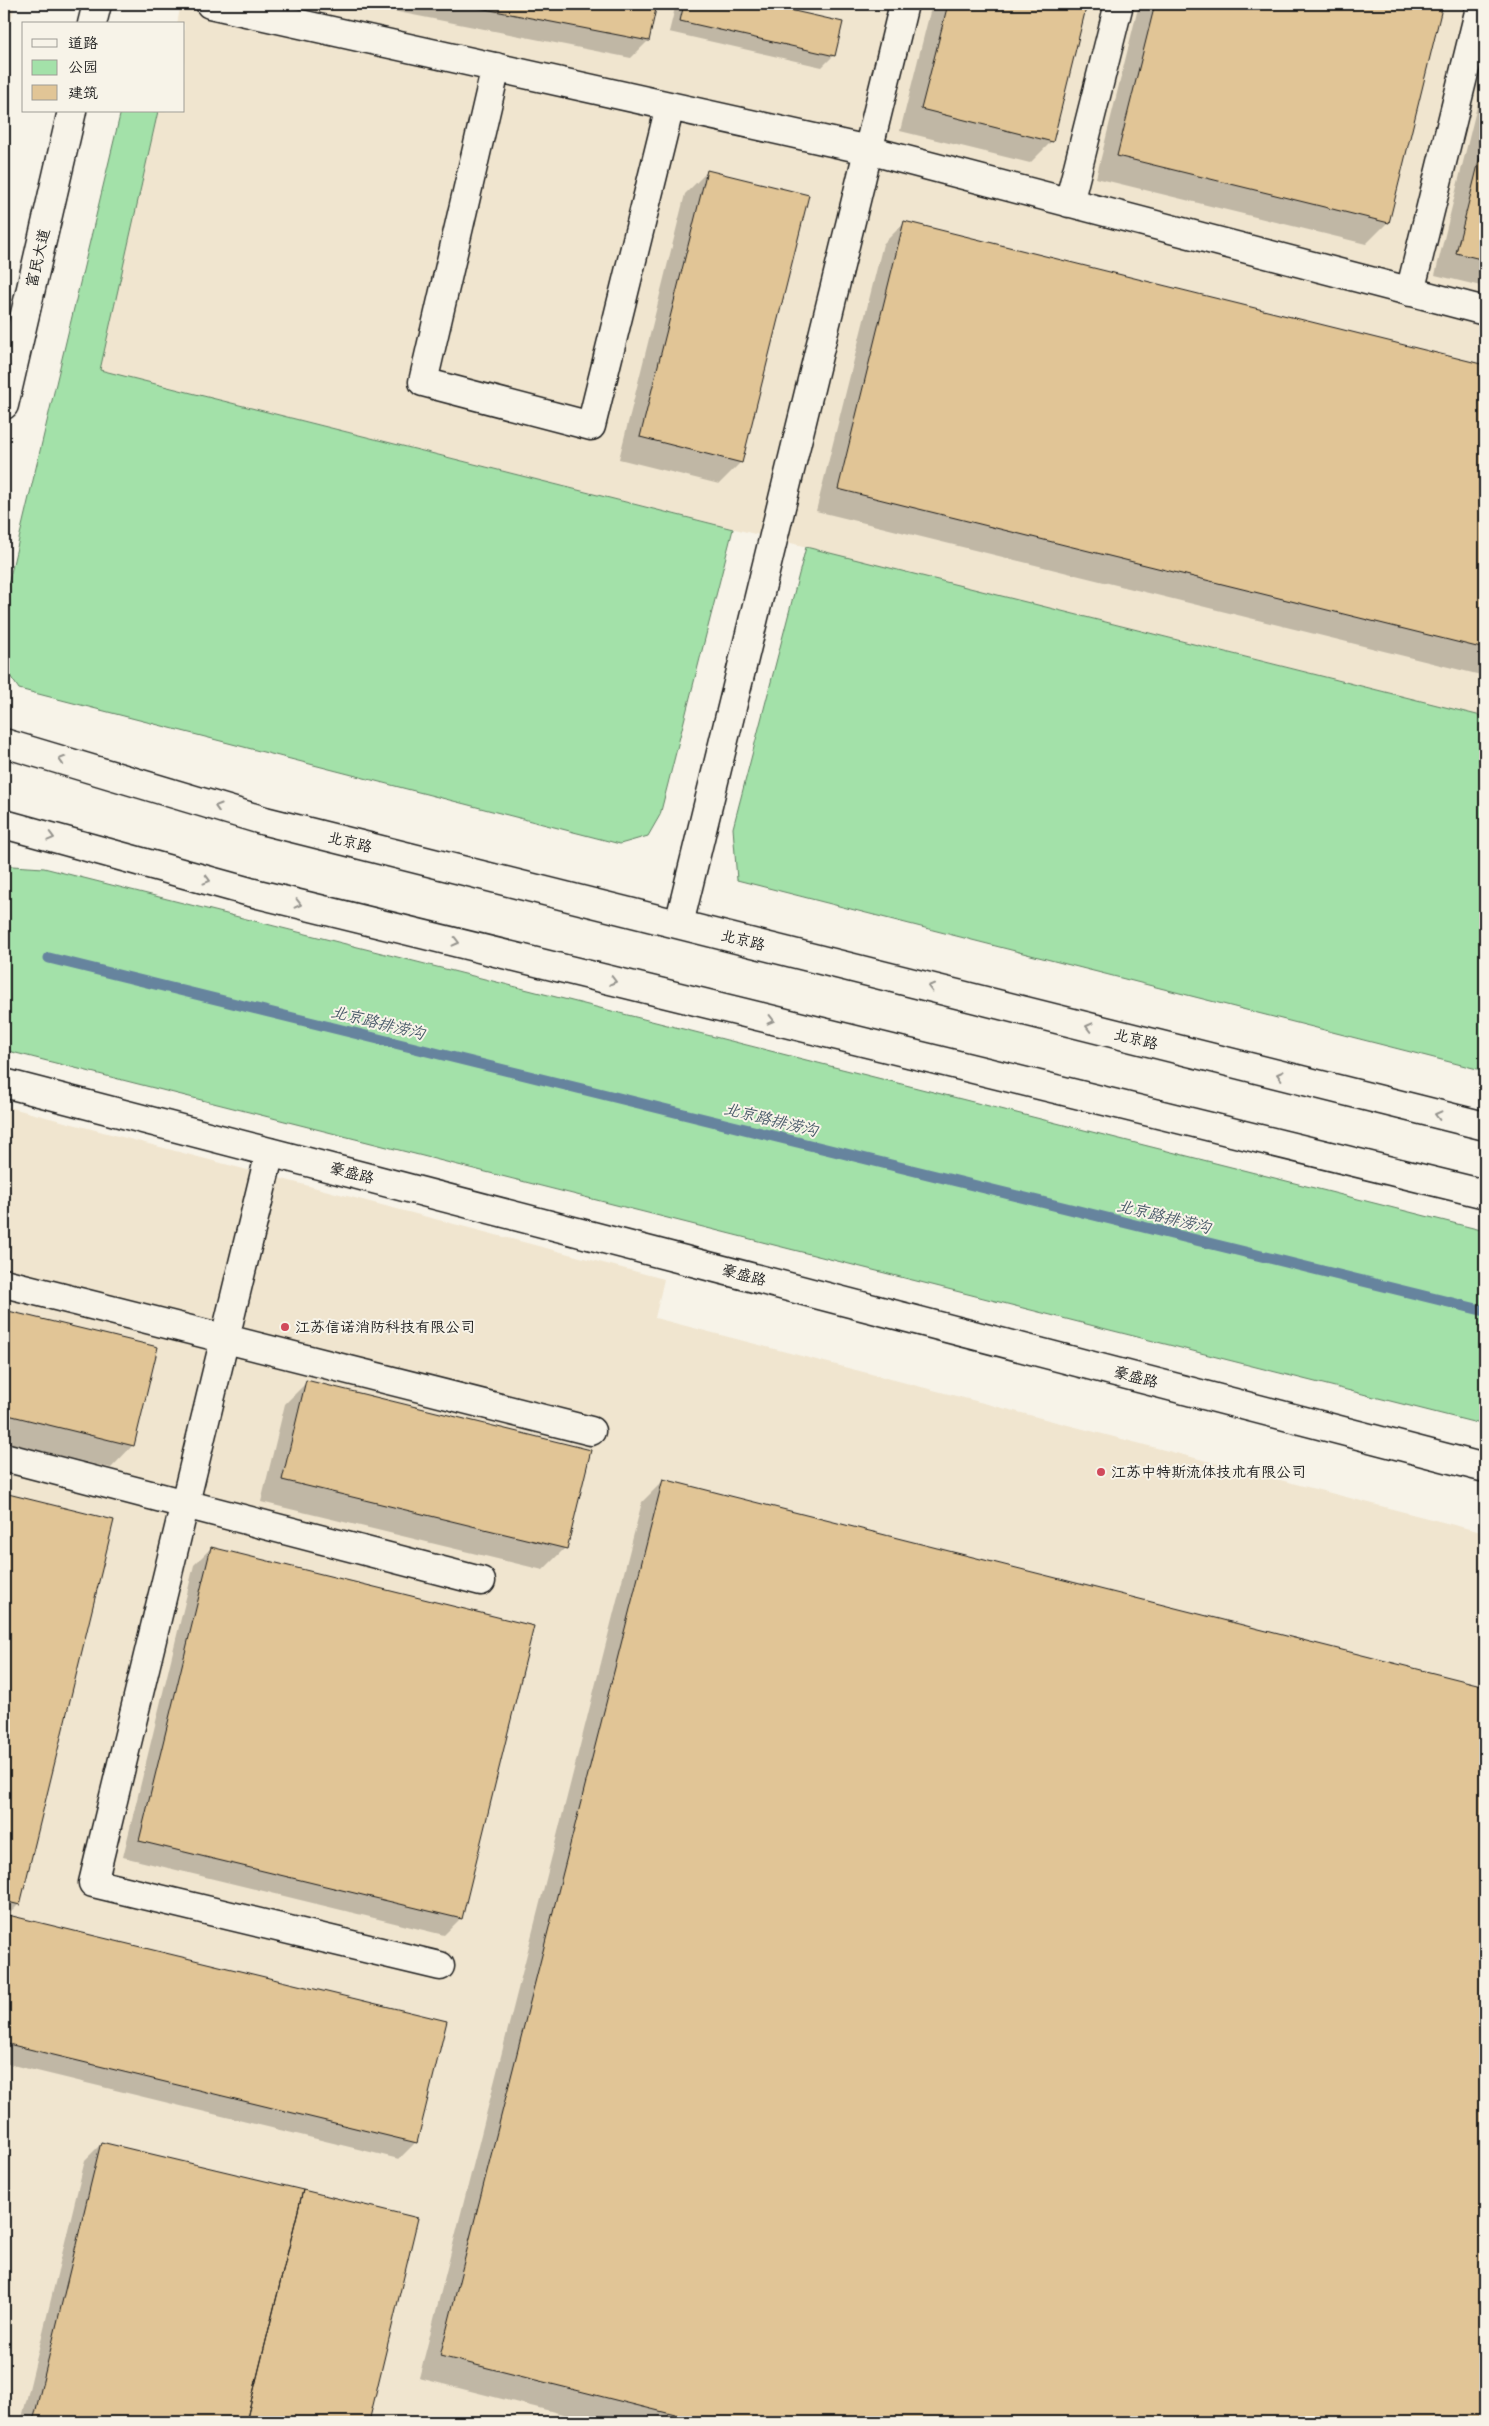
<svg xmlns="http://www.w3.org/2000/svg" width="1489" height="2426" font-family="Itim,'LXGW WenKai TC',sans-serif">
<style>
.built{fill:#f0e5cf}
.green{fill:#a3e1a9;stroke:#607e62}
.shadow{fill:#0003}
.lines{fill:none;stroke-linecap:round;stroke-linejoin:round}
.stream{stroke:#66849e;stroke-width:11}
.building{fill:#e1c596;stroke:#1c1c1c}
.minor-casing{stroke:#1c1c1c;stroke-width:31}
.major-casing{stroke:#1c1c1c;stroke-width:31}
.minor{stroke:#f7f3e8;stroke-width:28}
.major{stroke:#f7f3e8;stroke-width:28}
.oneway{stroke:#94928c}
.poi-dot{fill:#d1495b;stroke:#f7f3e8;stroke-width:2}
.labels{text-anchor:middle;stroke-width:4;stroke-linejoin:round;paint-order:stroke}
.street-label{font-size:15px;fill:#1c1c1c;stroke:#f7f3e8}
.poi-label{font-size:15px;fill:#1c1c1c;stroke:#f7f3e8;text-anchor:start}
.water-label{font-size:16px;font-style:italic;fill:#475968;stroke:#f7f3e8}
</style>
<rect width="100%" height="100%" fill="#f7f3e8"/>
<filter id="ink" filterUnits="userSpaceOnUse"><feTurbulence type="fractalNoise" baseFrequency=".02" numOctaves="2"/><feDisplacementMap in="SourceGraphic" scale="10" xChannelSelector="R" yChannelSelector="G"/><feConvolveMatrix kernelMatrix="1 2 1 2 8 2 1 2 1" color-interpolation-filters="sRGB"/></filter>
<g filter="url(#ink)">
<path class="built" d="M4,4H15L4,52Z
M181,4H1485V717L100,370L158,111H184V24H177Z
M4,1106L664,1279L655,1318L1485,1533V2422H4Z"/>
<path class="green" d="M121,111H158L100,370L733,529L660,815L648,836L620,844L19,689L4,667V602Z
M806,547L1485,717V1071L737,880L733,828Z
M12,866L44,868L1485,1231V1425L4,1050V867Z"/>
<path class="shadow" d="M357,4H656L648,41L631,58Z
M676,4H757L841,23L834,55L822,67L669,32Z
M932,4H1086L1052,141L1030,163L900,131Z
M1139,4H1442L1388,222L1366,244L1096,178Z
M1485,74V287L1435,275Z
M707,172L741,462L719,484L619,459L685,194Z
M905,222L1485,366V676L816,511L883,244Z
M4,1311L157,1348L133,1445L111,1468L4,1442Z
M307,1382L565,1548L543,1570L261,1502L285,1404Z
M664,1480L1485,1687V2422H594L419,2378L642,1502Z
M4,1494L113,1521L19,1904L7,1916L416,2142L399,2159L4,2063Z
M211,1548L461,1918L444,1935L123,1857L194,1565Z
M102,2143L417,2219L367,2422H21L85,2160Z"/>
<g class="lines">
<path class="stream" d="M49,958L1485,1311"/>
</g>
<path class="building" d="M459,4H657L649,41Z
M684,4H763L843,22L835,56L680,21Z
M948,4H1087L1053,142L921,109Z
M1155,4H1443L1389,223L1117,156Z
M1485,137V260L1456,253Z
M707,170L809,195L742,463L640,437Z
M904,221L1485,365V649L838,489Z
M4,1310L158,1347L134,1446L4,1414Z
M306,1380L591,1450L567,1549L282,1480Z
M663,1479L1485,1686V2422H703L440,2356Z
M4,1493L114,1520L20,1905L4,1901Z
M211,1547L534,1626L462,1919L139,1841Z
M4,1914L447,2021L417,2143L4,2043Z
M101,2142L303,2190L246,2422H33Z
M303,2190L418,2218L369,2422H246Z"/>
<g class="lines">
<g class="minor-casing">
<path id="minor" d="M210,4L868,150L1485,311
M92,24L97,4
M496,67L423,382L591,426L670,106
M1069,203L1119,4
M1410,292L1481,4
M4,405L72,111
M679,924L904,4
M4,1083L1485,1468
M270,1152L93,1883L440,1966
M4,1283L591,1431
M4,1457L481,1581"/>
</g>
<g class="major-casing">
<path id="major" d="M4,743L265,821L1485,1126
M4,824L250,892L1485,1194"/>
</g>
<use href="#minor" class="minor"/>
<use href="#major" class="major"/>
</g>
<defs><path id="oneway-chevron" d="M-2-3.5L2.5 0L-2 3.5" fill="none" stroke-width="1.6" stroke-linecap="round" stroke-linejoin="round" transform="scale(1.25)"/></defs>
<g class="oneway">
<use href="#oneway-chevron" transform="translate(62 760) rotate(-163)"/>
<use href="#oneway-chevron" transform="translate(218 807) rotate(-163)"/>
<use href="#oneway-chevron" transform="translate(51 837) rotate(15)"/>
<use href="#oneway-chevron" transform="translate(207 880) rotate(15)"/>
<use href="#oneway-chevron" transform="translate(298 904) rotate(14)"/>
<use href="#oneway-chevron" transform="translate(456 942) rotate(14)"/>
<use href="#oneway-chevron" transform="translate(613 981) rotate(14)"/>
<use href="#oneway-chevron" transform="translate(931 987) rotate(-166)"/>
<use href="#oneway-chevron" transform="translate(771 1020) rotate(14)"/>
<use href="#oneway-chevron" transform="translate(1089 1027) rotate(-166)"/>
<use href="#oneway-chevron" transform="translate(1280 1075) rotate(-166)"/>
<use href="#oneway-chevron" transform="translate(1438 1115) rotate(-166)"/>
</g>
</g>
<g class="poi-dot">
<circle cx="285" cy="1327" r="5"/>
<circle cx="1101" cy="1472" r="5"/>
</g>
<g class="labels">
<g class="street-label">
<text transform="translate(38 258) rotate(-77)" y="5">富民大道</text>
<text transform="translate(350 842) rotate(14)" y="5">北京路</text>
<text transform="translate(743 940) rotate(14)" y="5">北京路</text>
<text transform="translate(1136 1039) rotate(14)" y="5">北京路</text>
<text transform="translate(352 1173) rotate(15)" y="5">豪盛路</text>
<text transform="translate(744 1275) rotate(15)" y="5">豪盛路</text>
<text transform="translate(1136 1377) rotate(15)" y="5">豪盛路</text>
</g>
<g class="poi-label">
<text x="295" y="1332">江苏信诺消防科技有限公司</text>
<text x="1111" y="1477">江苏中特斯流体技术有限公司</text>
</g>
<g class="water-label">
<text transform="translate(378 1022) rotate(14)" y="6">北京路排涝沟</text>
<text transform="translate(771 1119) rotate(14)" y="6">北京路排涝沟</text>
<text transform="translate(1164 1216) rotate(14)" y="6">北京路排涝沟</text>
</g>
</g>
<rect width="1489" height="2426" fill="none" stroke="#f7f3e8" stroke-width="20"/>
<rect x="10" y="10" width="1469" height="2406" fill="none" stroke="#1c1c1c" stroke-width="2" filter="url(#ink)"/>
<rect x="22" y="22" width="162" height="90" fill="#f7f3e8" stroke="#9f9d96"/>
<rect x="32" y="39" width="25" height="8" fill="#f7f3e8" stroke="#9f9d96"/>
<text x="68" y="48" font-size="15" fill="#1c1c1c">道路</text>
<rect x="32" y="60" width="25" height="15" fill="#a3e1a9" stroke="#9f9d96"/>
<text x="68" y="72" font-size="15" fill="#1c1c1c">公园</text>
<rect x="32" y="85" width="25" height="15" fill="#e1c596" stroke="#9f9d96"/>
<text x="68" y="98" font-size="15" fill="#1c1c1c">建筑</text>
</svg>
